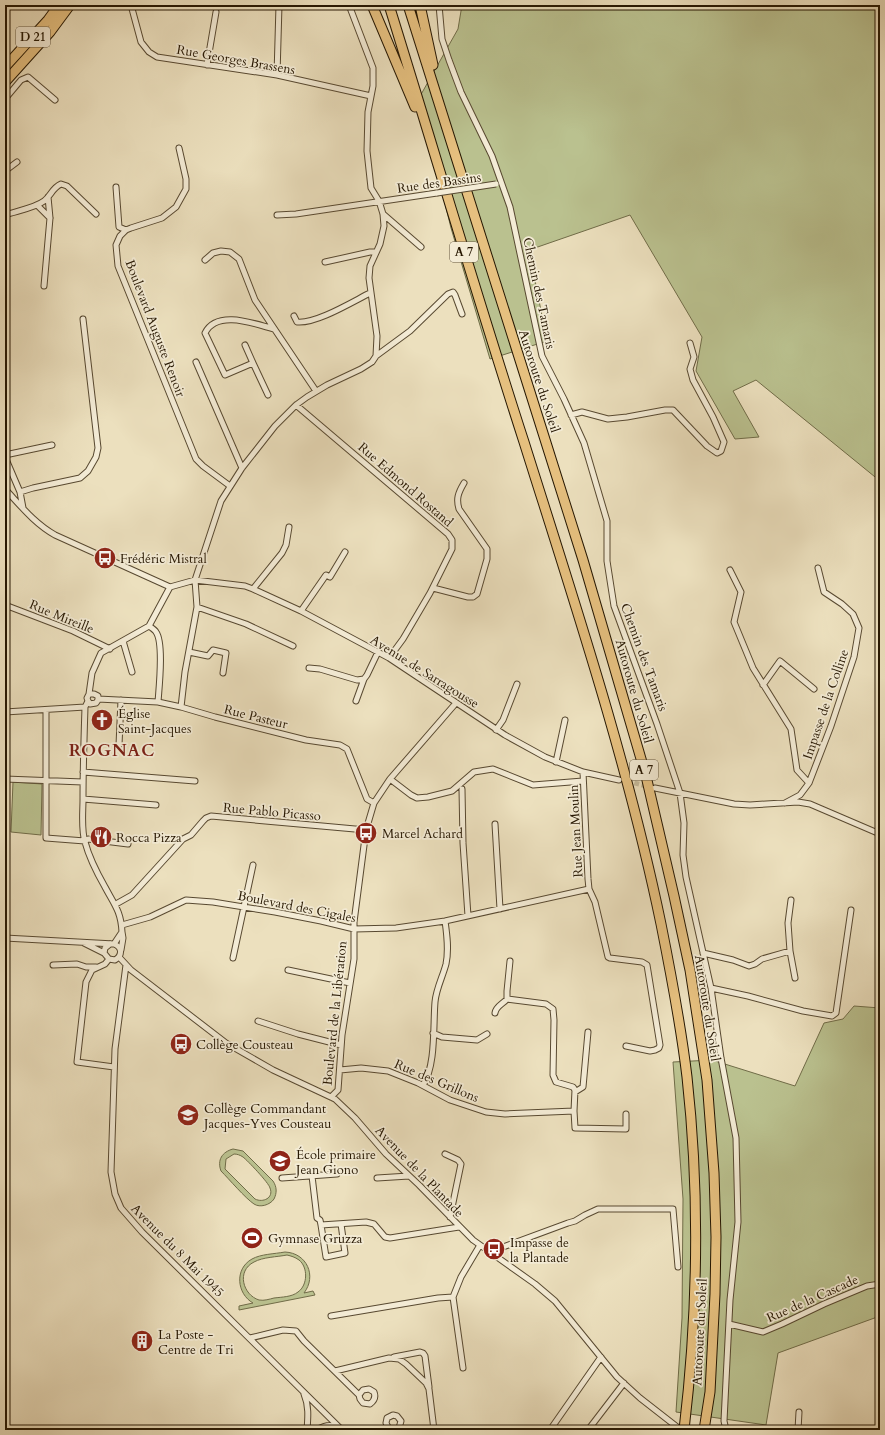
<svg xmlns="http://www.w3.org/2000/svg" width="885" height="1435" font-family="Cardo,serif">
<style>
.green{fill:#bac18f;stroke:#706c48;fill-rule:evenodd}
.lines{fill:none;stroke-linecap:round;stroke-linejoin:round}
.minor-tunnel{stroke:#c4b898;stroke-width:5;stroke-dasharray:5 2.5;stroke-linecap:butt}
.minor-casing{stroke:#584931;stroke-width:7}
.motorway-casing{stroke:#261702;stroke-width:11}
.minor{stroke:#f3ebd5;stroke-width:5}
.motorway{stroke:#e6c07f;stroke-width:9}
.rail-casing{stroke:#261702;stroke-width:3.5}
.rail{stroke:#f3ebd5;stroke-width:2;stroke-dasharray:6;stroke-linecap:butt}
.minor-bridge-casing{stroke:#584931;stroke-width:7;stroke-linecap:butt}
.minor-bridge{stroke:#f3ebd5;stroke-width:5}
.labels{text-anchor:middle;stroke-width:3.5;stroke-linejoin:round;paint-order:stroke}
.shield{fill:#f3ebd5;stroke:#645741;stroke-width:1}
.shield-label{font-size:12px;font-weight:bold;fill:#261702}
.street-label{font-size:13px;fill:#261702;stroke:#f3ebd5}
.poi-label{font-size:13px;fill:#261702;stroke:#f3ebd5;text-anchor:start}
.district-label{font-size:17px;font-weight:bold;letter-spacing:1px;fill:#7a1f14;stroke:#f3ebd5}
</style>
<rect width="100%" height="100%" fill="#ece0be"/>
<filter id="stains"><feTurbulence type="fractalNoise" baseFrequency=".005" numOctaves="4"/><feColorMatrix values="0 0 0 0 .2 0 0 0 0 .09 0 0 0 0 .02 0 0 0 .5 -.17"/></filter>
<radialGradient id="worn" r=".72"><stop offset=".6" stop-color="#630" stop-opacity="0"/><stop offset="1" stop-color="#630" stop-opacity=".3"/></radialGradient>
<path class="green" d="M462,5H880V481L756,380L733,391L759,437L735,439L696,371L702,337L630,215L529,250L547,341L490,359L451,228L419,98L458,29Z
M13,782L42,784L41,835L11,832Z
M854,1006L880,1008V1316L778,1353L766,1425L676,1412L682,1318L683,1199L673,1062L712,1060L795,1086L824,1023L843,1019Z
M233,1149L243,1151L273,1181C277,1187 277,1193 274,1199C270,1205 260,1208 254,1204C245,1198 229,1179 221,1171C217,1160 222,1152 233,1149ZM234,1154C237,1154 240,1155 243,1157C247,1160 269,1183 270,1188C274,1198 263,1203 255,1199L225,1169L226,1159Z
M285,1252C307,1253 317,1276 304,1293L313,1291L315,1295L239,1310V1306L253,1303C237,1294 234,1269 252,1259C261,1254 274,1254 285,1252ZM287,1255C291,1256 295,1257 299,1260C308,1267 308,1285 298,1292C292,1297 282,1297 274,1298C270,1299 264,1301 259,1300C243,1295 236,1271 254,1262C263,1257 277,1257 287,1255Z"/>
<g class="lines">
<path class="minor-tunnel" d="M627,781L650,787"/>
<g class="minor-casing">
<path id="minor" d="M131,5L141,42L149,52L157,57L277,75L371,96
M439,5L442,39L449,60L461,92L492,156L510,207L542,356L564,399L584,443L607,521V561L614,606L657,724L680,793L684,823L683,855L686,877L711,988L721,1058L736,1138L738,1222L730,1300L724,1421L726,1430
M207,65L216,12
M277,75L279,5
M5,99L21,80L28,77L55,100
M5,109V119
M179,148L186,179V189L176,207L162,218L131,228L126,230L120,236L116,245L118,266L196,459L203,466L230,486
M5,171L17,162
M116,187L119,227L126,230
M37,205L50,218
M383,214L421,247
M5,215C16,211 35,208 44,201C51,196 52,188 61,184L67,186L96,214
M277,215L296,214L437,193
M205,260L213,253L221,251L230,252L239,259L255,300L316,391
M325,262L370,252H376
M44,286L50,218L48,197
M294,316L297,322C316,324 352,302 370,293
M245,345L253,363L225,375L205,333C217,309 255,324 274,329
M376,356L410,331L448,294L453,292L455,295L462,314
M196,362L242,468
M253,363L268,395
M296,405L448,534L452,540V549L430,593L403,639L389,658
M571,415L582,412L608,419L627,417L665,410H673L707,446L717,453L721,451L724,442L713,417L693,380L690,369L694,357L690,343
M5,455L52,445
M5,457L20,492L23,508
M5,489C21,506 34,523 55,535L170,587L195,580L245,586L253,589L301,611L389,658L505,735L545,757L583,772L619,780
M20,492L33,488L80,478L88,471L96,457L98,448L83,319
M730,570L741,592L734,622L753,668L791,729L797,770L809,783
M433,588L468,597H473L477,594L487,559V549L459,509C456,499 458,493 464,483
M253,589L282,553L286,545L289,527
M5,605L73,631L110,649
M197,607L246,624L293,646
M301,611L326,575L330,577L345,552
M149,626C152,628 155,630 156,632C164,643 159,688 158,702
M123,641L132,672
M189,652L208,656L213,650L226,653L223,673
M309,668L320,669L357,680L364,679L367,675L378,652
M763,685L780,661L814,689
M89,694H94L98,696V700L96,703L90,704L88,701L87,698L89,694L92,673L101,653L149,626L170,587
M98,699L158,702L181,707L215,717L306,740L340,745L347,749L367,799L374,803
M88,701L85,707C84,738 83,768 83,799C83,813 81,829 85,842C89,857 97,873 105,887C114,904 121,911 122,932
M356,701L364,679
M181,707L185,672L197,607L195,580L221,501L242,468L275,426L296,405L307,397L327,385L361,369L372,362L376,356L377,336L369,278L370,266L380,244L384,226L383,214L379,201L371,188L367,151L368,112L373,86V68L349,5
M46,710V838L85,841L88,839L128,844
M5,712L85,707
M496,730L503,720L517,684
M119,745L121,700
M556,762L565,720
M83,772L195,781
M583,772L588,879L589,889L595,902L608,957L610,958L642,962L647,965L660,1045L659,1048L655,1050L650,1051L626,1046
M5,779L83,782
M390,779L411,795L417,798L428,797L452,791L474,772L493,769L533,785L583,781
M655,788L734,804L750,805L798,802L810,804L880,834
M462,789L463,843L468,916
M83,799L156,805
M785,803L800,795L809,783L831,726L854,657L859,628L853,614L842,604L824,592L818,568
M495,824L500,909
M791,900L788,923L790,951L795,978
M116,904L132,895L183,839L191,835L203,821L206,818L211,816L366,830
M122,925L150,917L186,900L213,902L275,912L321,921L354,929L396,928L445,921L589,889
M5,938L114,944C122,947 123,955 115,960L109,959L104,953L105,948L110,944
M84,943L104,953
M114,944L122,932L123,938L121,950
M703,953L733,960L749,966L755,964L762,959L790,951
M119,957L131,970L226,1043L273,1070L335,1099L355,1118L386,1154L419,1185L473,1240L535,1284L555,1301L617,1377L640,1398L681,1430
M233,958L253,865
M109,959L105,964L92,970L86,982L77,1062L114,1067
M510,961L507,991V999L546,1004L553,1009L554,1020L553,1075L556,1082L573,1087L575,1090L574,1111L575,1128L626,1129V1114
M53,965L77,964L86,967H96
M126,965L115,1049L111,1172L115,1194L121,1208L142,1232L342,1430
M288,970L350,983
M711,988L748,996L803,1011L832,1016L836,1013L851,910
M495,1013C496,1006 503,1004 507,999
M258,1021L298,1034L341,1045
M433,1033L442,1037L477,1040L487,1034
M340,1070L361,1068L388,1071L418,1083L450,1100L486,1112L505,1114L574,1111
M423,1085C436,1066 433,1026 435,1002C436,989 443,976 446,964C449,950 447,935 445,921
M575,1092L583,1087L588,1032
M331,1097L338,1090L342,1035L354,959V922L366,830L374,803L390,779L456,703
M445,1154L458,1160L461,1164L450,1217
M312,1176L317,1218L320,1220L321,1225
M282,1178L337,1174
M377,1178L409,1176
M341,1224L345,1253L326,1257L321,1225L366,1222L374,1224L385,1237L390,1238L459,1227
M497,1257L503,1247L568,1223L575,1221L585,1215L598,1209H673L678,1267
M331,1316L438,1298L453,1297
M729,1324L763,1332L782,1324L824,1304L867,1286L880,1284
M250,1338L283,1330L296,1331L304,1341L359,1395L360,1399L363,1403L370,1404C374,1401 376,1397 374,1392L369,1389L363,1390L359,1395
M394,1357L420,1352L423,1353L425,1356L429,1387
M463,1368L453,1297L461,1277L480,1245
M335,1371L389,1358L399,1359L406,1364L426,1383L429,1389L434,1430
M304,1394C309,1406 308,1417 307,1430
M317,1430C323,1426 330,1424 337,1427
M395,1430L399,1428L401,1421L397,1416L393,1415L387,1418L386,1423L389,1429L395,1430
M550,1430L601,1357
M588,1430L624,1383
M798,1430L799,1412"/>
</g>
<g class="motorway-casing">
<path id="motorway" d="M372,5L415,107
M389,5C434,150 477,297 524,442C574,601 627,760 661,924C671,974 681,1026 687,1077C700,1195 698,1312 684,1430
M408,5L583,560L646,776L674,896L690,970L707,1080L714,1173L716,1237L715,1294L710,1392L704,1430
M420,5L433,65
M5,67L48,20L59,5
M5,82L50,32L70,5"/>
</g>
<use href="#minor" class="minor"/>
<use href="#motorway" class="motorway"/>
<g class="rail-casing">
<path id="rail" d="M5,1422L8,1430"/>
</g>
<use href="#rail" class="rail"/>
<g class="minor-bridge-casing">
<path id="minor-bridge" d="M437,193L496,184"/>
</g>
<use href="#minor-bridge" class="minor-bridge"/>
</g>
<defs>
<g id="bus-disc" transform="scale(1.15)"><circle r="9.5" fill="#8f2418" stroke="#f3ebd5"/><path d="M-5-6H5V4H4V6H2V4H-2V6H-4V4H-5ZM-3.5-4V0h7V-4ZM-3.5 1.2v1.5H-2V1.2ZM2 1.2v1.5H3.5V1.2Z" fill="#fff"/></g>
<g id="church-disc" transform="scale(1.15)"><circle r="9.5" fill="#8f2418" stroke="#f3ebd5"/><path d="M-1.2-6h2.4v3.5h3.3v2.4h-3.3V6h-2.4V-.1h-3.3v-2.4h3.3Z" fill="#fff"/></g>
<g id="restaurant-disc" transform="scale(1.15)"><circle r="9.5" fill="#8f2418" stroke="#f3ebd5"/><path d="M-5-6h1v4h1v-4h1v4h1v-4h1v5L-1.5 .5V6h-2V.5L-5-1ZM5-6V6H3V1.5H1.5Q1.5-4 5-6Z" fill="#fff"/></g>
<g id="school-disc" transform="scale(1.15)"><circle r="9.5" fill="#8f2418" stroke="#f3ebd5"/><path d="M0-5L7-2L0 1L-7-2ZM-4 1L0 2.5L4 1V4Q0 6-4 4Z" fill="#fff"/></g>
<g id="stadium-disc" transform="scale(1.15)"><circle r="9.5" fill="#8f2418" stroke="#f3ebd5"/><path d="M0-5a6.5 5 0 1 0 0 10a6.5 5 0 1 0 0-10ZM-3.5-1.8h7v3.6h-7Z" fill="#fff"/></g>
<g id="building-disc" transform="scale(1.15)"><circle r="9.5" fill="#8f2418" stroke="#f3ebd5"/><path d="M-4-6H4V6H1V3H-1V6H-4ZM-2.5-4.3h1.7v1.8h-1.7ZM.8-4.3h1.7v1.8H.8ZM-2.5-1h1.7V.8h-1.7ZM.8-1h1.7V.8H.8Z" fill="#fff"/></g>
</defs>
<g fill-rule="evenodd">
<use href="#bus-disc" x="105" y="558"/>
<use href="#church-disc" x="102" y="720"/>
<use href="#bus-disc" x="366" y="833"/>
<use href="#restaurant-disc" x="101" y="837"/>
<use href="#bus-disc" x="181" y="1044"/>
<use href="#school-disc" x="188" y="1115"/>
<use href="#school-disc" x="280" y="1161"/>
<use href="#stadium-disc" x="252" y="1238"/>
<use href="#bus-disc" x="494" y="1249"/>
<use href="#building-disc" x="142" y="1341"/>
</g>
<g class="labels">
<g class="shield">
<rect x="16" y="27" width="34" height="20" rx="3"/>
<rect x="450" y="242" width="28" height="20" rx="3"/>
<rect x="630" y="760" width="28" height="20" rx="3"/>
</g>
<g class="shield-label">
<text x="33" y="41">D 21</text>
<text x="464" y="256">A 7</text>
<text x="644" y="774">A 7</text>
</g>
<g class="street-label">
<text transform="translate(236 59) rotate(10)" y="5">Rue Georges Brassens</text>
<text transform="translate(439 182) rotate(-8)" y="5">Rue des Bassins</text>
<text transform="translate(540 293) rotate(78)" y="5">Chemin des Tamaris</text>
<text transform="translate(156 328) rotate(69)" y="5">Boulevard Auguste Renoir</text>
<text transform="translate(540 381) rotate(72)" y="5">Autoroute du Soleil</text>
<text transform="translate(406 484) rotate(41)" y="5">Rue Edmond Rostand</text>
<text transform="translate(62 616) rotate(22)" y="5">Rue Mireille</text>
<text transform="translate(645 657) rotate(70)" y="5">Chemin des Tamaris</text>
<text transform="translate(425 671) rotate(32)" y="5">Avenue de Sarragousse</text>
<text transform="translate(635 691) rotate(74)" y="5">Autoroute du Soleil</text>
<text transform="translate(825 704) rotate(-71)" y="5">Impasse de la Colline</text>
<text transform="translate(256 716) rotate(14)" y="5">Rue Pasteur</text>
<text transform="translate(272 811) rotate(5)" y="5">Rue Pablo Picasso</text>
<text transform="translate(575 831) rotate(-93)" y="5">Rue Jean Moulin</text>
<text transform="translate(297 906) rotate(11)" y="5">Boulevard des Cigales</text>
<text transform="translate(708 1008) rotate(81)" y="5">Autoroute du Soleil</text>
<text transform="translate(334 1013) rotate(-84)" y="5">Boulevard de la Libération</text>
<text transform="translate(437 1080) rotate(23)" y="5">Rue des Grillons</text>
<text transform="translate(420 1171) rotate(46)" y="5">Avenue de la Plantade</text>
<text transform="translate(178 1250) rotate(45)" y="5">Avenue du 8 Mai 1945</text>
<text transform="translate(812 1298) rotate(-24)" y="5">Rue de la Cascade</text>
<text transform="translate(699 1332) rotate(-87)" y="5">Autoroute du Soleil</text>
</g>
<g class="poi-label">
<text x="120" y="563">Frédéric Mistral</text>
<text x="118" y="718">Église<tspan x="118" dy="15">Saint-Jacques</tspan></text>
<text x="382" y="838">Marcel Achard</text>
<text x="116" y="842">Rocca Pizza</text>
<text x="196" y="1049">Collège Cousteau</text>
<text x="204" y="1113">Collège Commandant<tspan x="204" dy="15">Jacques-Yves Cousteau</tspan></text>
<text x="296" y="1159">École primaire<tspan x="296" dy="15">Jean Giono</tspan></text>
<text x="268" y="1243">Gymnase Gruzza</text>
<text x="510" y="1247">Impasse de<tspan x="510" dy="15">la Plantade</tspan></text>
<text x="158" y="1339">La Poste -<tspan x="158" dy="15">Centre de Tri</tspan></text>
</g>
<g class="district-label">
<text x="112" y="756">ROGNAC</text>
</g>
</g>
<rect width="885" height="1435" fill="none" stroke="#ece0be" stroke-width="20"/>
<rect x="6" y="6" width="873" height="1423" fill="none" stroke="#261702" stroke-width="2"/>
<rect x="10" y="10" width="865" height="1415" fill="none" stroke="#261702"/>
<rect width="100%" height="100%" filter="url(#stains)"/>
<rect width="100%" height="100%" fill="url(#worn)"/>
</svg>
